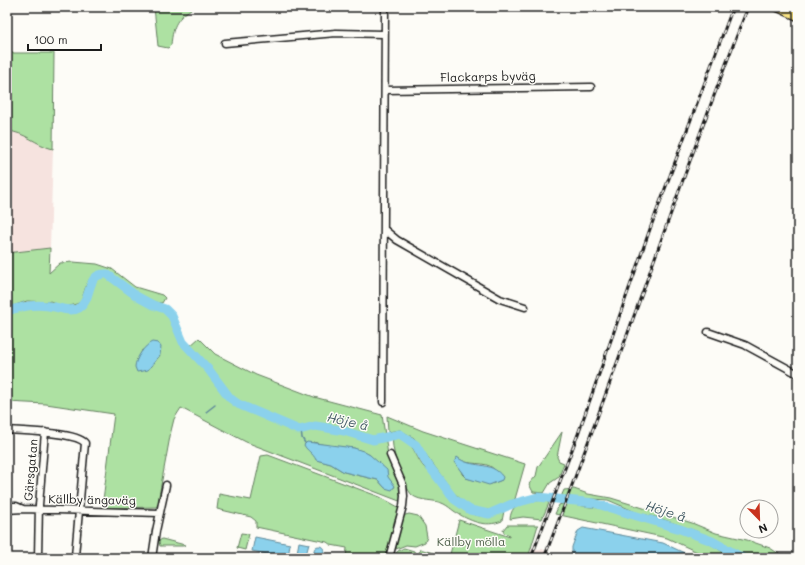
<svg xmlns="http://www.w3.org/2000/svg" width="805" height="565" font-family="Mali,sans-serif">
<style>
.built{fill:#f6e3df}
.green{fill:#ade1a2;stroke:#647e5f;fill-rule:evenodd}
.water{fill:#8bd1ec;stroke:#5f8999}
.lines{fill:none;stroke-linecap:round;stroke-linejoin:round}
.stream{stroke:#5f8999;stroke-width:1.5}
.river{stroke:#8bd1ec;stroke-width:9}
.minor-casing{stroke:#1c1c1c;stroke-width:9}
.major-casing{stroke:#1c1c1c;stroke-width:11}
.minor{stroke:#fdfcf7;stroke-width:6}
.major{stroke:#f8e281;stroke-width:8}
.rail-casing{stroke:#1c1c1c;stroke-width:3}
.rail{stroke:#fdfcf7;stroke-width:1.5;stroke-dasharray:4.5;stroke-linecap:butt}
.labels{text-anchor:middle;stroke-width:3;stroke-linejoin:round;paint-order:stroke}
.street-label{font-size:12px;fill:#1c1c1c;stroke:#fdfcf7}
.park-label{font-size:12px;fill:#4f614b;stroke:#fdfcf7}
.water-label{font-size:13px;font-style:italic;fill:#435b65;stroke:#fdfcf7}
</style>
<rect width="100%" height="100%" fill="#fdfcf7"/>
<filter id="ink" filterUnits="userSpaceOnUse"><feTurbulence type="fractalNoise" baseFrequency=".025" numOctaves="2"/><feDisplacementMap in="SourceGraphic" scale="8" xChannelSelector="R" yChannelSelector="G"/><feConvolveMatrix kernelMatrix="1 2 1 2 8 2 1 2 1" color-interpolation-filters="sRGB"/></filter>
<g filter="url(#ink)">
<path class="built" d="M7,131L18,132L46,147L53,149L50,248L7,253Z
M532,549H542L548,552V558H528Z"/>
<path class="green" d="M154,7H194C177,18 173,24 171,45L168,48L158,46Z
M7,53H54L53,149C36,145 25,132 7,131Z
M50,248L49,273L60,263L73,262L97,264L112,269L135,287L162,295L165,298L162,303C142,303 124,281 108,271C88,269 86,287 81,302C68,308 63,307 50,301L48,302L27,301L7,308V253Z
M103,276L118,282L137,299L163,311L170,317L181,343L190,346L199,338L215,354L256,375L314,397L382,415L388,455L403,489L402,502L246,442L181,408L174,419L171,431L157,507L102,508L114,414L46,404L7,402V313C18,311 29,307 41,307C54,307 67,318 80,310C93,303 85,283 103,276ZM142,350L160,355L151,367L136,360L139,358ZM313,442L329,446L354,448L370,455L395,487L385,488L378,480L344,472L331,464L317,460L314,455Z
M387,416L423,431L525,464L515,499L498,508L484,511L468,506L453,492L414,438L400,430L388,432ZM458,458C468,467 485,460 494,469C497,472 499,477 502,480L491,484L466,478L462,474Z
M562,432L557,457L559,461L564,463L559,477L550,483L544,493L533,492L529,484L536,476L538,467Z
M393,438C414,437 414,456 424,467C427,471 432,473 436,477C447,492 456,509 475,515C486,518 494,512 504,511L502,521C485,528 469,521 454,511C451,509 448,506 444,504C435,499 420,502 412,495C404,487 390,448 393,438Z
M268,455L380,497L400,508L394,522L388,558H346L347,548L331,545L327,542L256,527V521L251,517L217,509L219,494L251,500L261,456Z
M574,489L588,494L611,498L692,523L716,533L747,540L770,548L785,558H751L696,531L659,518L638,513L608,500L561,497L564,490Z
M541,500H545L549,503L542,519L523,517L510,519C512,500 526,504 541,500Z
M569,502C581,507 594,507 607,509C613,510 619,514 625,516C645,522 713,539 724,554L721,558H710L667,538L555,514L559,505Z
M409,514L418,516L425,526L427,537L425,542L415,546L406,545L396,549V538L402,516Z
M459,520L510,537V535L504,533L503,530L507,525H538L528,558H417L420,549L449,558Z
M241,533L249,534L245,550L237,548Z
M162,539L185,545L183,546H160L159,541Z
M404,548L414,551L416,558H392L398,551Z
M155,554L206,558H155Z"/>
<path class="water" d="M152,342L158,343L161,347L160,355L148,370L137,372L135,367C135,359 145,345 152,342Z
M307,442L354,448L363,451L370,455L387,470L388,477L395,486L392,490L385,488L378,480L344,472L331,464L316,460C313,453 307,451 304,445Z
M457,457C471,469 491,460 503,477L502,480L489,485L466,478L454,462Z
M583,528L663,543L695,558H572V547L578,531Z
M255,537L290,544L288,558L252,551Z
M299,542L309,544L305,558H296Z
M314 551a5 5 0 1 1 10 0a5 5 0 1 1-10 0Z"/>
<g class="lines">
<path class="stream" d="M206,412L215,405
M301,429L302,438L305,443"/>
<path class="river" d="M7,311C24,306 37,303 55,307C62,309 72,312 79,308C93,300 85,272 107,274L138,297L153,305L165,309L172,316L183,342L209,370L230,398L238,404L299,430L315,426L322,427L344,431L373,440L400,434L416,445L426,462L454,499L470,510L489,514L512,504L538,497L594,503L680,529L712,541L743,558"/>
<g class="minor-casing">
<path id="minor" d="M225,43L336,33L384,34
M385,90L591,87
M385,230L397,240L500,299L525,307
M708,332L745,345L798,374
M383,402L385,7
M7,430C22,431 76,432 85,443L75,556
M7,506H16L23,509
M7,510L23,509L160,513
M38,557L39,505L45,432
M152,558L156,531L166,485
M389,558L403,506L404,496L403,485L390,455"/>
</g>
<g class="major-casing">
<path id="major" d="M778,7L798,16"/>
</g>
<use href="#minor" class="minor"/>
<use href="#major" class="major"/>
<g class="rail-casing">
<path id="rail" d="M531,558L578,434L650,229L733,7
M544,558C616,376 676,189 748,7"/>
</g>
<use href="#rail" class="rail"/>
</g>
</g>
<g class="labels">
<g class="street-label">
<text transform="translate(488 77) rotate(-1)" y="4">Flackarps byväg</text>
<text transform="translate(31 470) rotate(-85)" y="4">Gärsgatan</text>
<text transform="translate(92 500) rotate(1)" y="4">Källby ängaväg</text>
</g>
<g class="park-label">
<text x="471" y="546">Källby mölla</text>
</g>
<g class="water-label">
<text transform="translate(348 421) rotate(13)" y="5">Höje å</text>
<text transform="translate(666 511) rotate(18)" y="5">Höje å</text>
</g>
</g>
<rect width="805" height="565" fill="none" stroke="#fdfcf7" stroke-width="24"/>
<rect x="12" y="12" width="781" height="541" fill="none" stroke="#1c1c1c" stroke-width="1.5" filter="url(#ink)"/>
<g transform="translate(759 519) rotate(157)"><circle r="19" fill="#fdfcf7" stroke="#a3a29f"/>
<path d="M0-3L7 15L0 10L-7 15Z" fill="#c8321e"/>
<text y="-6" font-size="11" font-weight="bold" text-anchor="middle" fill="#1c1c1c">N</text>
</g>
<path d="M28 44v6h73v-6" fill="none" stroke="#1c1c1c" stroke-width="2"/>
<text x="34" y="44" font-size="12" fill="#1c1c1c" stroke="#fdfcf7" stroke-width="3" paint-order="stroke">100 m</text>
</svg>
